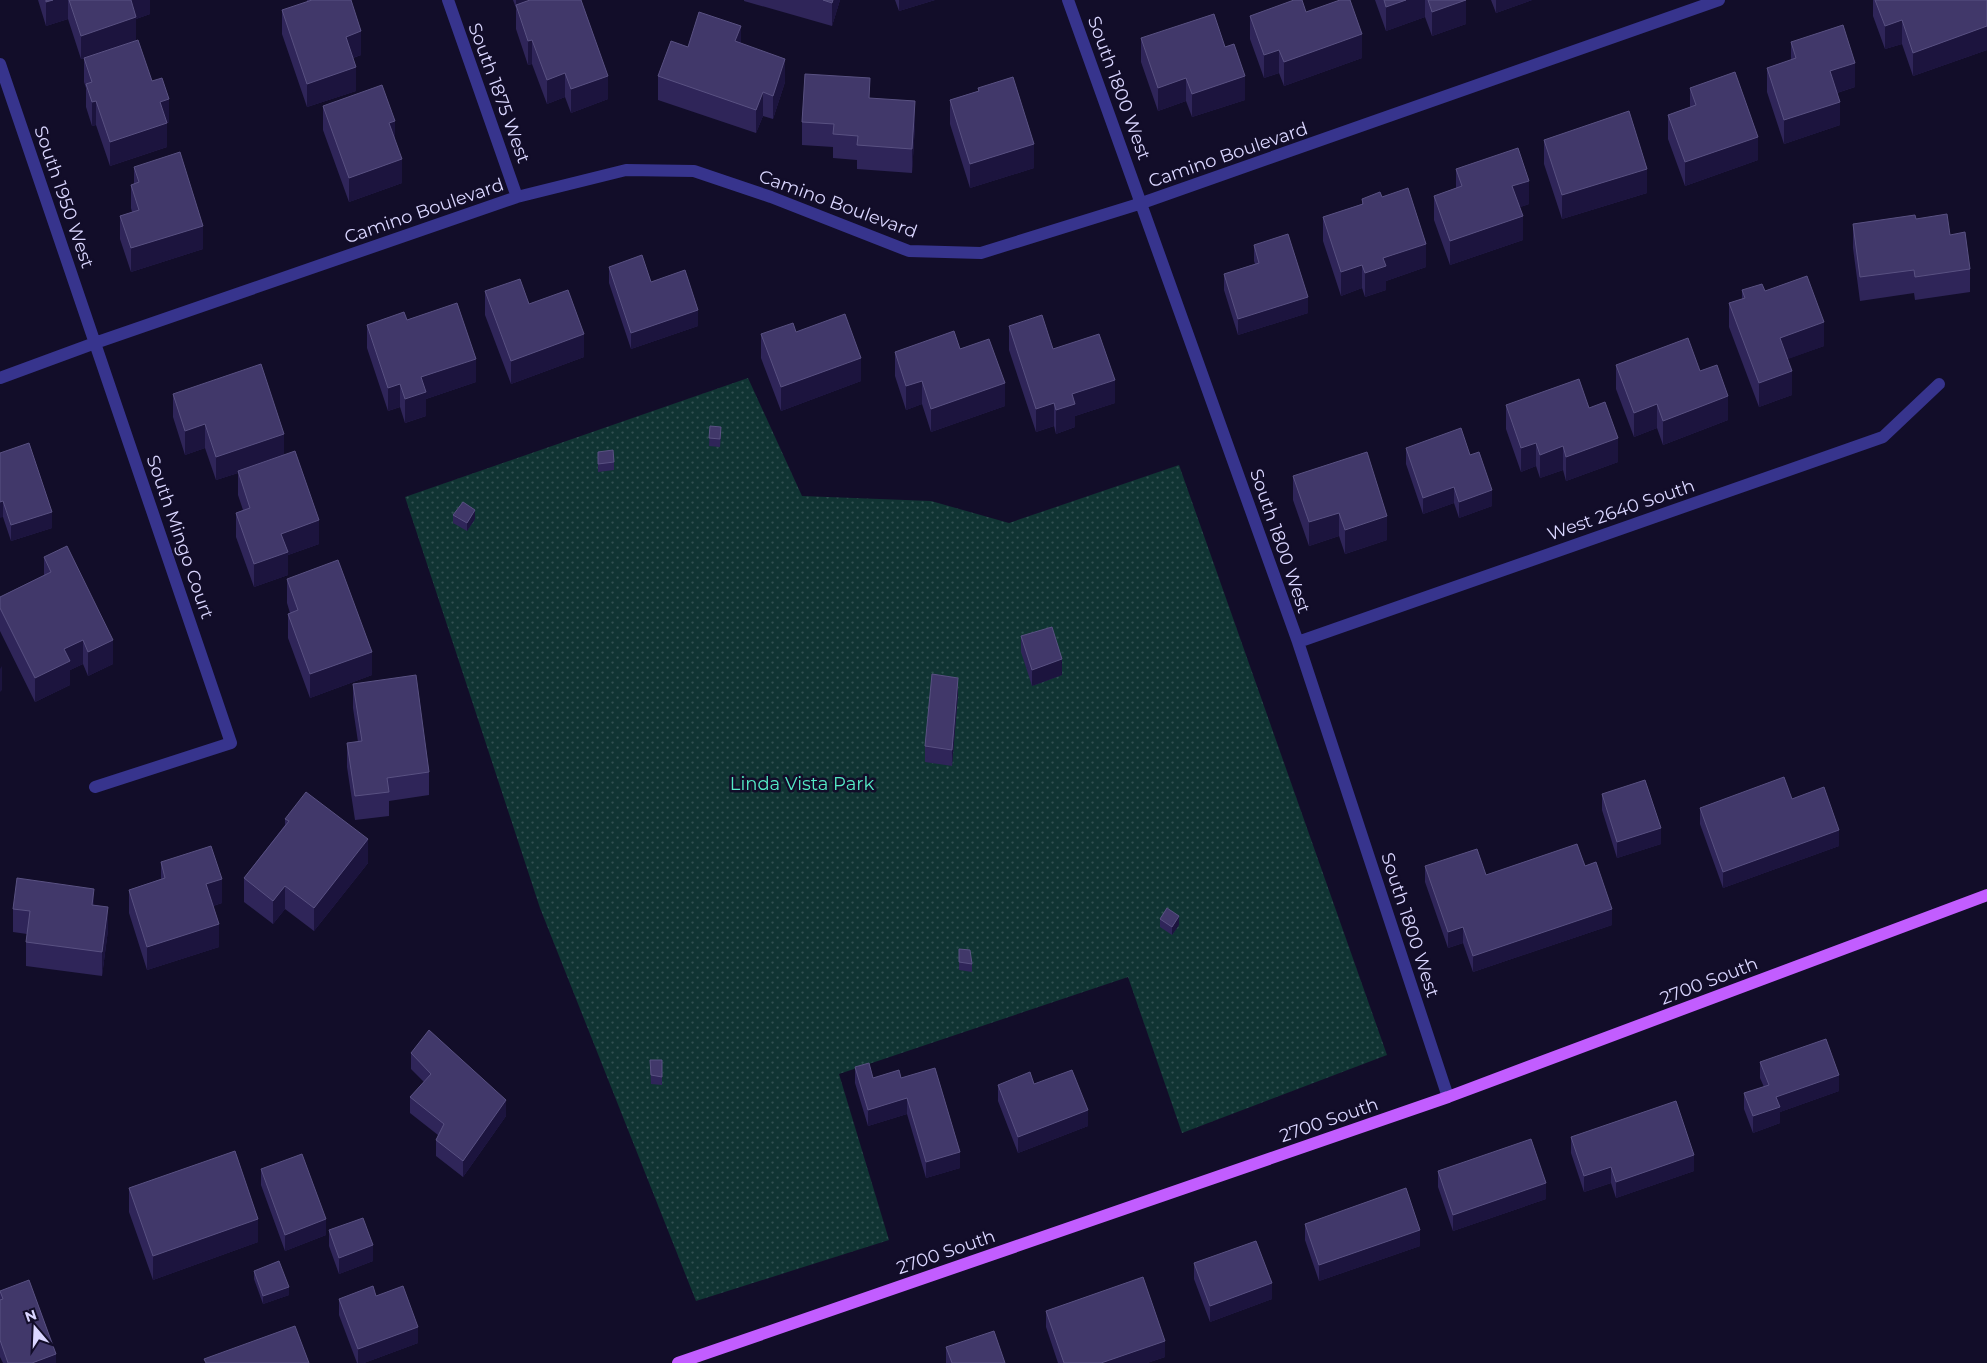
<svg xmlns="http://www.w3.org/2000/svg" width="1987" height="1363" font-family="Montserrat,sans-serif">
<style>
.park{fill:url(#park-dots)}
.lines{fill:none;stroke-linecap:round;stroke-linejoin:round}
.minor{stroke:#37348d;stroke-width:12}
.major{stroke:#c25dff;stroke-width:12}
.wall{fill:#2f2559}
.shaded-wall{fill:#1c143e}
.building{fill:#41386a;stroke:#595182}
.labels{text-anchor:middle;stroke-width:5;stroke-linejoin:round;paint-order:stroke}
.street-label{font-size:18px;fill:#dad6ff;stroke:#120d29}
.park-label{font-size:18px;fill:#55ebc6;stroke:#120d29}
</style>
<defs>
<pattern id="park-dots" width="8" height="8" patternUnits="userSpaceOnUse" patternTransform="scale(1.25)"><rect width="8" height="8" fill="#103433"/><path d="M2 2h.1M6 6h.1" fill="none" stroke="#325152" stroke-width="1.8" stroke-linecap="round"/></pattern>
</defs>
<rect width="100%" height="100%" fill="#120d29"/>
<path class="park" d="M748,378L802,496L931,501L1009,523L1179,465L1387,1055L1182,1133L1128,977L839,1074L889,1240L696,1301L540,908L405,497Z"/>
<g class="lines">
<path class="minor" d="M448,0L517,197
M1068,0L1298,642L1448,1097
M0,64L231,743L95,787
M0,378L95,343L517,197L626,170L694,171L771,197L909,251L981,253L1142,203L1719,0
M1298,642L1883,437L1939,384"/>
<path class="major" d="M678,1363L1448,1097L1987,895"/>
</g>
<path class="wall" d="M38,0H150V14L136,19V40L81,59L68,19L46,26Z
M307,0H351L361,55L353,58L356,91L307,107L282,34V10L307,2Z
M513,0H581L608,99L571,113L565,97L547,104L532,64L528,65L516,29V8Z
M744,0H840L832,26L744,1Z
M895,0H935L899,11Z
M1375,0H1466V24L1432,36L1425,17L1386,31Z
M1491,0H1532L1496,13Z
M1873,0H1987V50L1913,76L1902,44L1885,49L1873,16Z
M1306,12L1362,58L1284,86L1279,73L1264,78L1250,39V16Z
M1141,38L1225,47L1245,100L1192,117L1186,101L1158,111L1141,62Z
M1791,42L1855,87L1837,93L1840,125L1784,144L1767,92V68L1791,60Z
M741,43L785,82L773,119L763,116L756,133L658,100V76L688,47Z
M84,58L152,81L169,122L167,123V147L110,166L96,125L92,126L86,107V88L84,82Z
M978,88L1034,168L970,188L950,124V100L978,91Z
M1690,88L1758,160L1685,186L1668,139V115L1690,107Z
M870,98L915,125L912,173L857,169V160L833,158V147L802,145V122Z
M323,106L395,141L402,183L349,202L323,130Z
M1544,140L1647,193L1562,219L1544,164Z
M134,167L203,249L131,272L120,239V216L132,212L131,208V185L134,184Z
M1456,169L1529,204L1520,207L1523,240L1450,265L1434,220V196L1456,188Z
M1382,197L1426,267L1386,281V290L1365,297L1362,288L1341,296L1323,241V217L1362,204V199Z
M1916,219L1950,235L1970,269V292L1915,300L1914,293L1860,301L1853,248V224Z
M1254,245L1308,313L1238,335L1224,290V274L1255,264L1254,261Z
M609,267L651,282L698,326L631,349L609,283Z
M1742,290L1765,291L1824,346L1787,359L1792,395L1759,407L1729,327V303L1742,299Z
M485,291L529,304L584,357L511,384L485,315Z
M407,320L476,382L426,399V416L405,423L400,407L388,411L367,348V325Z
M1009,326L1053,349L1115,403L1075,416V427L1056,434L1054,426L1036,432L1009,350Z
M796,332L861,381L781,411L761,358V334Z
M960,349L1005,406L931,432L922,404L906,410L895,376V352Z
M1616,365L1700,371L1728,420L1663,445L1657,428L1634,437L1616,389Z
M173,394L284,455L319,544L288,555V575L254,587L236,537V513L243,510L238,495V473L216,480L205,448L185,455L173,417Z
M1506,405L1589,408L1618,462L1566,481L1563,470L1540,478L1536,466L1521,472L1506,429Z
M710,426L721,435L720,447L709,446Z
M1406,448L1470,455L1492,506L1459,518L1454,503L1423,514L1406,464Z
M598,452L614,462V470L598,472Z
M0,453L52,528L11,541L3,517Z
M1293,476L1387,540L1345,554L1339,536L1309,546L1293,500Z
M453,515L475,519L467,531L453,523Z
M44,557L113,664L88,676L83,664L70,670V685L35,702L0,631V597L44,575Z
M287,579L372,675L310,698L288,638V614L290,613L287,603Z
M1021,636L1062,675L1032,686L1021,652Z
M353,684L429,772V795L389,801V816L355,820L347,767V743L358,742L353,708Z
M958,694L952,766L925,762V746Z
M1602,794L1661,844L1617,858L1602,810Z
M1792,799L1839,846L1723,888L1700,824V808Z
M285,819L368,863L314,931L285,909L273,924L244,902V878L285,825Z
M161,862L222,903L213,906L219,947L147,970L129,913V890L161,879Z
M1425,866L1486,875L1612,925L1473,972L1463,943L1448,948L1425,882Z
M94,905L108,930L102,976L26,966V942L27,934L13,932V909Z
M1160,919L1179,925L1172,935L1160,927Z
M959,949L972,964V972L959,970Z
M411,1053L506,1116L463,1177L436,1156V1140L438,1135L410,1113V1097L424,1082L411,1069Z
M650,1060H662V1085L651,1084Z
M1760,1062L1839,1091L1780,1112V1123L1753,1133L1744,1109V1093L1764,1087L1760,1078Z
M855,1067L873,1078H901L960,1168L926,1178L907,1114L868,1126L855,1083Z
M1034,1084L1088,1126L1018,1153L998,1101V1085Z
M1571,1137L1694,1171L1616,1198L1611,1183L1584,1192L1571,1153Z
M261,1169L326,1235L285,1251L261,1185Z
M1438,1171L1546,1199L1453,1231L1438,1187Z
M129,1188L258,1242L153,1280L129,1212Z
M1305,1224L1420,1246L1319,1281L1305,1240Z
M329,1230L373,1261L339,1274L329,1246Z
M1194,1263L1272,1299L1210,1322L1194,1279Z
M254,1271L289,1295L263,1304L254,1279Z
M0,1291L56,1363H3L0,1357V1363Z
M376,1296L418,1343L364,1363H357L339,1315V1299Z
M1046,1311L1165,1357L1147,1363H1058L1046,1327Z
M946,1347L1005,1363H946Z"/>
<path class="shaded-wall" d="M53,0H68V19L46,26V2Z
M130,0H150V14L136,19V40L81,59V36Z
M516,0H540L516,5V8Z
M833,0H840L832,26V3Z
M899,0H935L899,11Z
M1406,0H1425V17L1386,31V7Z
M1466,0V24L1432,36V12Z
M1496,0H1532L1496,13Z
M1902,20V44L1885,49V26Z
M741,26V49L735,41Z
M1987,26V50L1913,76V53Z
M361,31V55L346,60V37Z
M1362,34V58L1284,86V62Z
M532,40V64L528,65V41Z
M1279,50V73L1264,78V55Z
M785,59V82L773,119V96Z
M1855,63V87L1830,95V71Z
M356,67V91L307,107V84Z
M565,73V97L547,104V80Z
M608,76V99L571,113V89Z
M1245,76V100L1192,117V94Z
M1186,78V101L1158,111V88Z
M763,92V116L756,133V110Z
M169,99V122L160,125V102Z
M96,101V125L92,126V102Z
M915,101V125L912,173V149Z
M1840,102V125L1784,144V120Z
M395,121V145L389,123Z
M167,123V147L110,166V142Z
M1758,137V160L1685,186V162Z
M1034,144V168L970,188V164Z
M402,159V183L349,202V178Z
M1647,169V193L1562,219V195Z
M1529,181V204L1512,210V186Z
M1523,216V240L1450,265V241Z
M203,226V249L131,272V248Z
M1426,244V267L1386,281V290L1365,297V273L1383,258Z
M1362,265V288L1341,296V272Z
M1308,297V313L1238,335V319Z
M698,310V326L631,349V333Z
M1824,322V346L1780,362V338Z
M584,334V357L511,384V361Z
M861,358V381L781,411V387Z
M476,359V382L426,399V416L405,423V399L421,377Z
M1792,371V395L1759,407V383Z
M1115,380V403L1075,416V427L1056,434V410L1072,394Z
M922,381V404L906,410V386Z
M1005,383V406L931,432V409Z
M400,384V407L388,411V388Z
M1728,396V420L1663,445V421Z
M1054,403V426L1036,432V409Z
M1657,404V428L1634,437V413Z
M205,424V448L185,455V431Z
M284,434V458L238,471V473L216,480V457Z
M1618,438V462L1566,481V457Z
M1536,443V466L1521,472V448Z
M1563,446V470L1540,478V455Z
M1454,487V503L1423,514V498Z
M1492,490V506L1459,518V502Z
M3,501V517L0,518V502Z
M475,510V519L467,531V523Z
M52,512V528L11,541V525Z
M1339,513V536L1309,546V522Z
M1387,516V540L1345,554V530Z
M319,520V544L288,555V575L254,587V564L281,534Z
M83,640V664L70,670V685L35,702V678L64,649Z
M113,640V664L88,676V652Z
M372,652V675L310,698V674Z
M1062,659V675L1032,686V670Z
M2,666V690L0,692V669Z
M958,678V694L952,766V750Z
M1661,828V844L1617,858V842Z
M1839,830V846L1723,888V872Z
M368,839V863L314,931V908Z
M222,879V903L206,908V884Z
M285,886V909L273,924V901Z
M94,889V912L92,905Z
M108,907V930L102,976V952Z
M1612,909V925L1473,972V956Z
M1179,916V925L1172,935V927Z
M219,924V947L147,970V947Z
M1463,927V943L1448,948V932Z
M1839,1075V1091L1780,1112V1123L1753,1133V1116L1776,1097Z
M907,1098V1114L868,1126V1110Z
M506,1100V1116L463,1177V1161Z
M1088,1110V1126L1018,1153V1137Z
M960,1152V1168L926,1178V1162Z
M1694,1155V1171L1616,1198V1182Z
M1611,1167V1183L1584,1192V1176Z
M1546,1183V1199L1453,1231V1215Z
M258,1219V1242L153,1280V1256Z
M326,1219V1235L285,1251V1235Z
M1420,1230V1246L1319,1281V1265Z
M373,1245V1261L339,1274V1258Z
M1272,1283V1299L1210,1322V1306Z
M289,1287V1295L263,1304V1296Z
M418,1327V1343L364,1363H358V1349Z
M1165,1341V1357L1147,1363H1101Z
M56,1354V1363H32Z"/>
<path class="building" d="M46,0H53L46,2Z
M69,0H131L136,17L81,36Z
M312,0H351L361,31L346,37L356,67L307,84L282,10Z
M530,0H581L608,76L571,89L565,73L547,80L532,40L528,41L516,5Z
M823,0H833L832,3Z
M1294,0H1302L1306,12L1340,0H1350L1362,34L1284,62L1279,50L1264,55L1250,16Z
M1384,0H1406L1386,7Z
M1428,0H1466L1432,12Z
M1875,0H1987V26L1913,53L1902,20L1885,26Z
M699,12L741,26L735,41L785,59L773,96L763,92L756,110L658,76L671,41L688,47Z
M1214,14L1225,47L1234,44L1245,76L1192,94L1186,78L1158,88L1141,38Z
M1843,25L1855,63L1830,71L1840,102L1784,120L1767,68L1796,58L1791,42Z
M138,40L152,81L162,78L169,99L160,102L167,123L110,142L96,101L92,102L86,84L92,82L84,58Z
M1735,72L1758,137L1685,162L1668,115L1696,105L1690,88Z
M805,74L870,78L869,98L915,101L912,149L857,145L858,136L833,134L834,124L802,122Z
M1013,77L1034,144L970,164L950,100L979,91L978,88Z
M382,85L395,121L389,123L402,159L349,178L323,106Z
M1629,111L1647,169L1562,195L1544,140Z
M1518,148L1529,181L1512,186L1523,216L1450,241L1434,196L1462,186L1456,169Z
M180,152L203,226L131,248L120,216L139,210L131,185L139,182L134,167Z
M1408,188L1426,244L1383,258L1386,266L1365,273L1362,265L1341,272L1323,217L1363,204L1362,199L1380,192L1382,197Z
M1947,214L1950,235L1965,232L1970,269L1915,277L1914,270L1860,277L1853,224L1915,215L1916,219Z
M1288,234L1308,297L1238,319L1224,274L1259,263L1254,245Z
M642,255L651,282L685,270L698,310L631,333L609,267Z
M1807,276L1824,322L1780,338L1792,371L1759,383L1729,303L1745,298L1742,290L1762,284L1765,291Z
M520,279L529,304L568,290L584,334L511,361L485,291Z
M457,303L476,359L421,377L426,392L405,399L400,384L388,388L367,325L404,312L407,320Z
M845,314L861,358L781,387L761,334L793,323L796,332Z
M1042,315L1053,349L1099,334L1115,380L1072,394L1075,404L1056,410L1054,403L1036,409L1009,326Z
M954,331L960,349L989,339L1005,383L931,409L922,381L906,386L895,352Z
M1688,338L1700,371L1717,365L1728,396L1663,421L1657,404L1634,413L1616,365Z
M261,364L284,434L216,457L205,424L185,431L173,394Z
M1579,379L1589,408L1605,402L1618,438L1566,457L1563,446L1540,455L1536,443L1521,448L1506,405Z
M710,426L721,427L720,439L709,438Z
M1461,428L1470,455L1479,452L1492,490L1459,502L1454,487L1423,498L1406,448Z
M29,443L52,512L11,525L3,501L0,502V453Z
M613,450L614,462L598,464V452Z
M295,451L319,520L281,534L288,552L254,564L236,513L250,508L238,471Z
M1367,452L1387,516L1345,530L1339,513L1309,522L1293,476Z
M463,502L475,510L467,523L453,515Z
M67,546L113,640L88,652L83,640L64,649L70,661L35,678L0,608V597L51,572L44,557Z
M338,560L372,652L310,674L288,614L298,610L287,579Z
M1052,627L1062,659L1032,670L1021,636Z
M932,674L958,678L952,750L925,746Z
M416,675L429,772L387,778L389,792L355,796L347,743L362,741L353,684Z
M1784,777L1792,799L1824,787L1839,830L1723,872L1700,808Z
M1645,780L1661,828L1617,842L1602,794Z
M306,792L368,839L314,908L285,886L273,901L244,878L289,821L285,819Z
M1577,844L1585,866L1596,862L1612,909L1473,956L1463,927L1448,932L1425,866L1477,849L1486,875Z
M211,846L222,879L206,884L219,924L147,947L129,890L165,878L161,862Z
M17,878L94,889L92,905L108,907L102,952L26,942L30,911L13,909Z
M1167,908L1179,916L1172,927L1160,919Z
M959,949L970,950L972,964L959,962Z
M429,1030L506,1100L463,1161L436,1140L444,1124L410,1097L431,1074L411,1053Z
M1826,1039L1839,1075L1776,1097L1780,1107L1753,1116L1744,1093L1769,1085L1760,1062Z
M650,1060H662V1077L651,1075Z
M869,1063L873,1078L899,1070L901,1078L935,1068L960,1152L926,1162L907,1098L868,1110L855,1067Z
M1072,1070L1088,1110L1018,1137L998,1085L1030,1072L1034,1084Z
M1676,1101L1694,1155L1616,1182L1611,1167L1584,1176L1571,1137Z
M1531,1139L1546,1183L1453,1215L1438,1171Z
M235,1151L258,1219L153,1256L129,1188Z
M302,1154L326,1219L285,1235L261,1169Z
M1406,1188L1420,1230L1319,1265L1305,1224Z
M363,1218L373,1245L339,1258L329,1230Z
M1256,1241L1272,1283L1210,1306L1194,1263Z
M279,1261L289,1287L263,1296L254,1271Z
M1143,1277L1165,1341L1101,1363H1064L1046,1311Z
M29,1280L56,1354L32,1363H8L0,1340V1300L3,1299L0,1291Z
M373,1286L376,1296L403,1286L418,1327L358,1349L339,1299Z
M295,1326L309,1363H206L204,1359Z
M994,1331L1005,1363H952L946,1347Z"/>
<g class="labels">
<g class="street-label">
<text transform="translate(1119 88) rotate(70)" y="6">South 1800 West</text>
<text transform="translate(499 93) rotate(70)" y="6">South 1875 West</text>
<text transform="translate(1228 155) rotate(-19)" y="6">Camino Boulevard</text>
<text transform="translate(64 197) rotate(71)" y="6">South 1950 West</text>
<text transform="translate(838 204) rotate(20)" y="6">Camino Boulevard</text>
<text transform="translate(424 211) rotate(-19)" y="6">Camino Boulevard</text>
<text transform="translate(1621 510) rotate(-19)" y="6">West 2640 South</text>
<text transform="translate(180 537) rotate(71)" y="6">South Mingo Court</text>
<text transform="translate(1280 541) rotate(71)" y="6">South 1800 West</text>
<text transform="translate(1410 925) rotate(72)" y="6">South 1800 West</text>
<text transform="translate(1709 981) rotate(-21)" y="6">2700 South</text>
<text transform="translate(1329 1120) rotate(-19)" y="6">2700 South</text>
<text transform="translate(946 1252) rotate(-19)" y="6">2700 South</text>
</g>
<g class="park-label">
<text x="802" y="790">Linda Vista Park</text>
</g>
</g>
<g transform="translate(35 1328) rotate(341)" stroke="#120d29" stroke-width="4" paint-order="stroke">
<path d="M0-4L9 19L0 12L-9 19Z" fill="#dad6ff"/>
<text y="-8" font-size="14" font-weight="bold" text-anchor="middle" fill="#dad6ff">N</text>
</g>
</svg>
